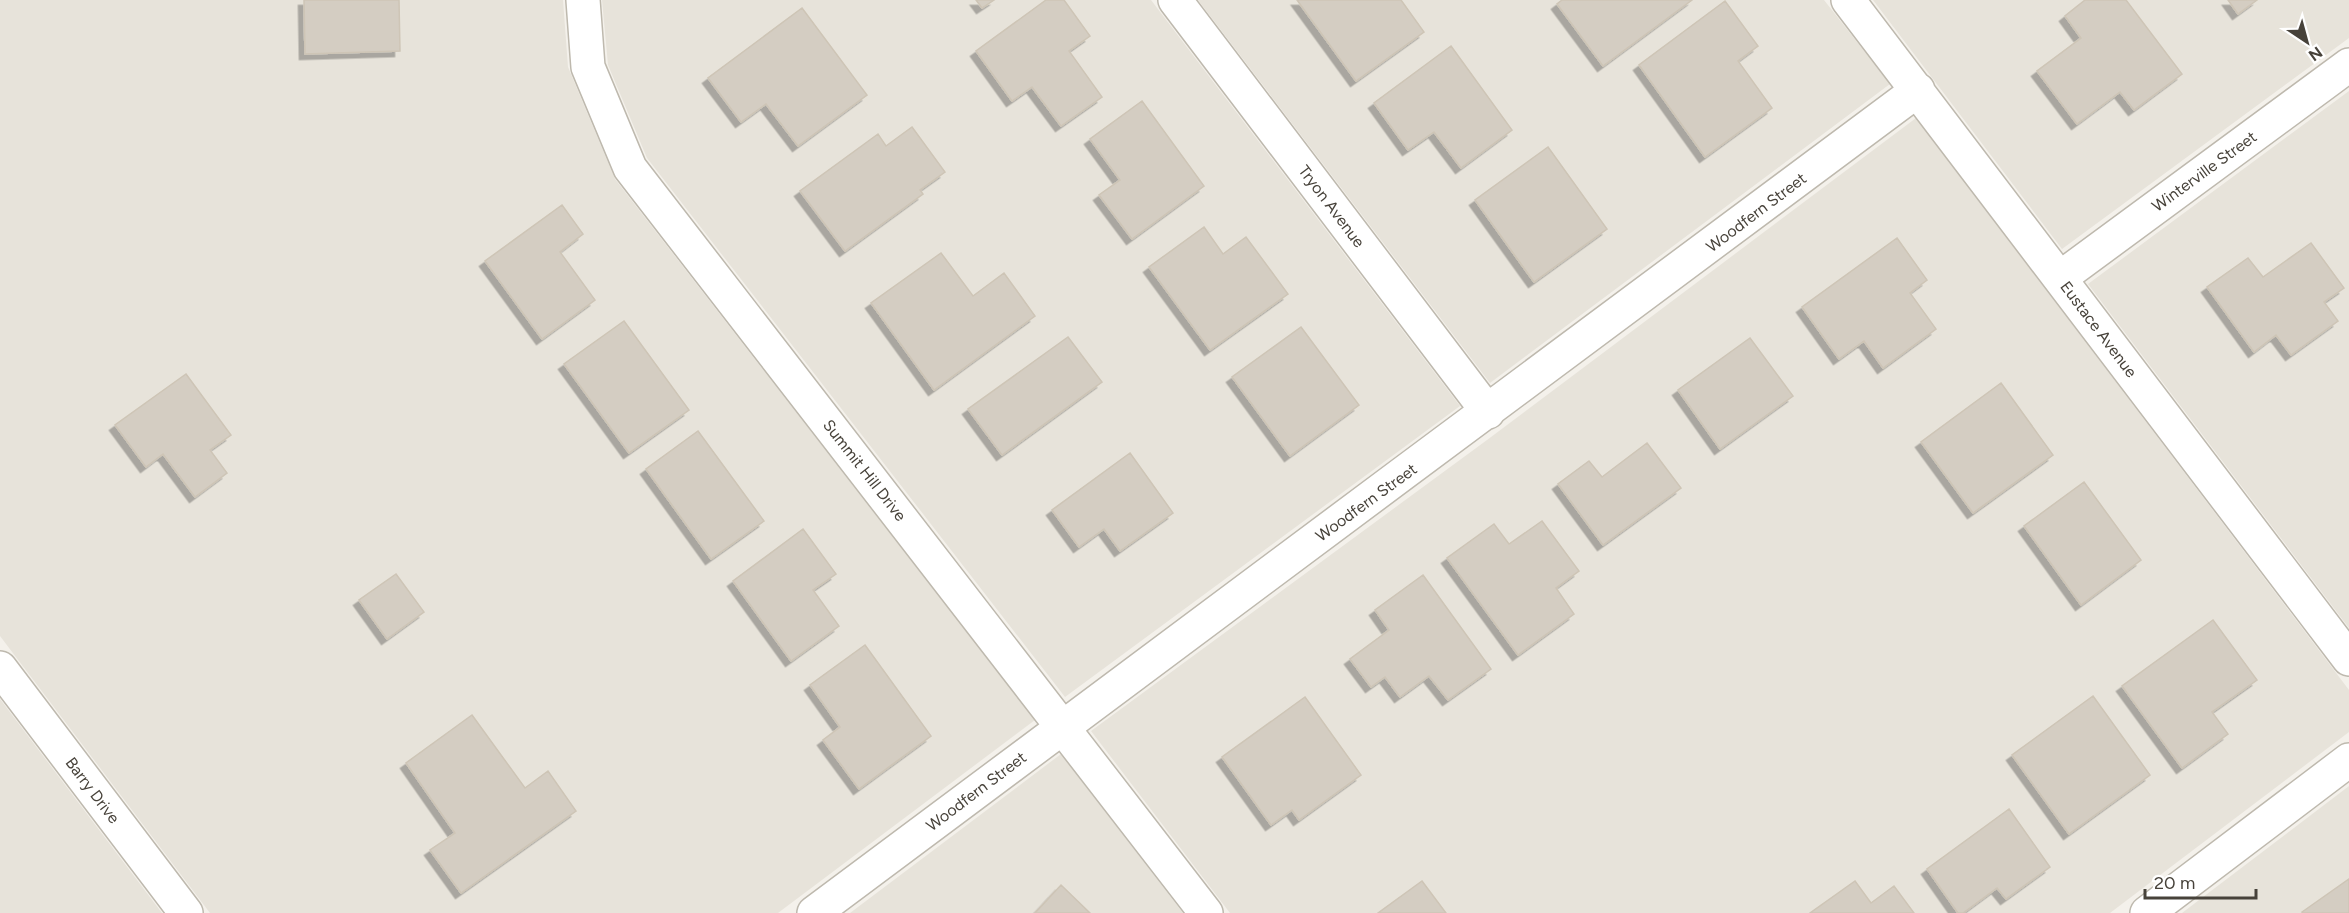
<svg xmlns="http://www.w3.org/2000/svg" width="2349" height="913" font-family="Figtree,sans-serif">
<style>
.residential{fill:#e7e3da}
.building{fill:#d4cdc2;stroke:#cec5b6;stroke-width:1.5;filter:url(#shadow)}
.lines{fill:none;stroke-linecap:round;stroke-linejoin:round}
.minor-casing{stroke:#beb9ae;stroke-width:36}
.minor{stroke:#fff;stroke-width:33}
.labels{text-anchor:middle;stroke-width:4.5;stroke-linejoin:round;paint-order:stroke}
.street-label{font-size:16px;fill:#47423a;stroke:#fff}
</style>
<defs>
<filter id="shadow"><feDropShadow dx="-5.5" dy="5.5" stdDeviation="0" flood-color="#0004"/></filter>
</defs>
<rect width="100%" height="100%" fill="#f4f1eb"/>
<path class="residential" d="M0,0H563L568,67L615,179L1035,720L778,913H210L0,636Z
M602,0H1151L1460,406L1065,697L647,158L608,65Z
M1198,0H1824L1890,84L1490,383Z
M1873,0H2349V38L2062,249Z
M2349,91V628L2088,284Z
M1916,118L2349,690V732L2110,913H1230L1091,731L1487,440Z
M0,699L162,913H0Z
M1061,754L1183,913H850Z
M2349,786V913H2182Z"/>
<path class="building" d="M304,0H399L400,51L305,54Z
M976,0H994L982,8Z
M1046,0H1064L1090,36L1069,51L1102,97L1061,126L1032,87L1012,101L976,51Z
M1297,0H1401L1424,32L1356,81Z
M1562,0H1692L1603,66L1557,4Z
M2085,0H2126L2182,74L2134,110L2120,92L2077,124L2037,71L2081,38L2065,16Z
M2228,0H2257L2238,14Z
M1725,1L1758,46L1738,61L1772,108L1705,157L1639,65Z
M802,8L867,95L798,146L766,104L741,122L708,78Z
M1451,46L1512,130L1461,168L1434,132L1408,150L1374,103Z
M1142,101L1204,186L1132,239L1099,195L1120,180L1090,139Z
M912,127L945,172L920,190L923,194L845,251L800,191L878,134L886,146Z
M1548,147L1607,229L1534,282L1475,200Z
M562,205L583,234L560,252L595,300L542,339L485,261Z
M1204,227L1223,254L1246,237L1288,294L1210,350L1149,267Z
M1897,238L1927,280L1910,293L1936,329L1883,368L1864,341L1839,359L1802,307Z
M2311,243L2344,288L2324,302L2338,321L2291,355L2276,335L2254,352L2207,287L2248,258L2263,277Z
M941,253L973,296L1004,273L1035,316L934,390L871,303Z
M624,321L689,410L629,453L564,364Z
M1301,327L1359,405L1290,456L1232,377Z
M1068,337L1102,382L1002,455L968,409Z
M1750,338L1793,396L1720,449L1678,390Z
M186,374L231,435L210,450L227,473L195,497L163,454L146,467L115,425Z
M2001,383L2053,455L1973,513L1921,442Z
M698,431L764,521L711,559L646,469Z
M1647,443L1681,488L1603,545L1558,484L1589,461L1602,477Z
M1130,453L1173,513L1120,551L1104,529L1079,547L1052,510Z
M2084,482L2141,560L2081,605L2024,526Z
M1542,521L1579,571L1556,588L1574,614L1518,655L1447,558L1494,524L1509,544Z
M803,529L836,574L813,590L839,626L791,661L733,581Z
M396,574L424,612L387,639L359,600Z
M1423,575L1491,669L1448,700L1429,676L1400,697L1385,677L1371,687L1350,659L1389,630L1375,610Z
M2213,620L2257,680L2212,712L2228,734L2182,768L2122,686Z
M865,645L931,736L859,789L823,740L840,727L810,685Z
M2093,696L2150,775L2069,834L2012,755Z
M1305,697L1361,775L1299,820L1292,810L1271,825L1222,757Z
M472,715L525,788L548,771L576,811L461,893L430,850L455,833L406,763Z
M2009,809L2050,867L2006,899L1997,888L1963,913H1958L1927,869Z
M2349,879V913H2303L2302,912Z
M1422,881L1446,913H1378Z
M1855,881L1871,903L1894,886L1914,913H1810Z
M1061,885L1090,913H1035Z"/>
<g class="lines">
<g class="minor-casing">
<path id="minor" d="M583,0L588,67L630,168L1206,913
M1175,0L1488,412
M1848,0L2349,659
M2060,278L2349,65
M0,668L186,913
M814,913C1180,637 1551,365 1918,90
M2147,913L2349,760"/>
</g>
<use href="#minor" class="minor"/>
</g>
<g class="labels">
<g class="street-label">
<text transform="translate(2204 171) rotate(-36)" y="6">Winterville Street</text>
<text transform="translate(1332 206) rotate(53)" y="6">Tryon Avenue</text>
<text transform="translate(1756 212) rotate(-37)" y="6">Woodfern Street</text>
<text transform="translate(2099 329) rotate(53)" y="6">Eustace Avenue</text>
<text transform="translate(865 470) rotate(52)" y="6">Summit Hill Drive</text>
<text transform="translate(1366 502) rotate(-36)" y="6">Woodfern Street</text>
<text transform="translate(93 790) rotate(53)" y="6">Barry Drive</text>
<text transform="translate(976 791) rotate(-37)" y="6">Woodfern Street</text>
</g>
</g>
<g transform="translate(2307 42) rotate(144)" stroke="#ffffff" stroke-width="4.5" paint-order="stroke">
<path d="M0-4.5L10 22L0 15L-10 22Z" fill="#47423a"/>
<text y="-9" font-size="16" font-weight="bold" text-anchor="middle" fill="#47423a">N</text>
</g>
<path d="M2145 889v9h111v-9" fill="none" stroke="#47423a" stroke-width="3"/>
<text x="2154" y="889" font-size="18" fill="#47423a" stroke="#ffffff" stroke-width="4.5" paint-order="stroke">20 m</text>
</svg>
